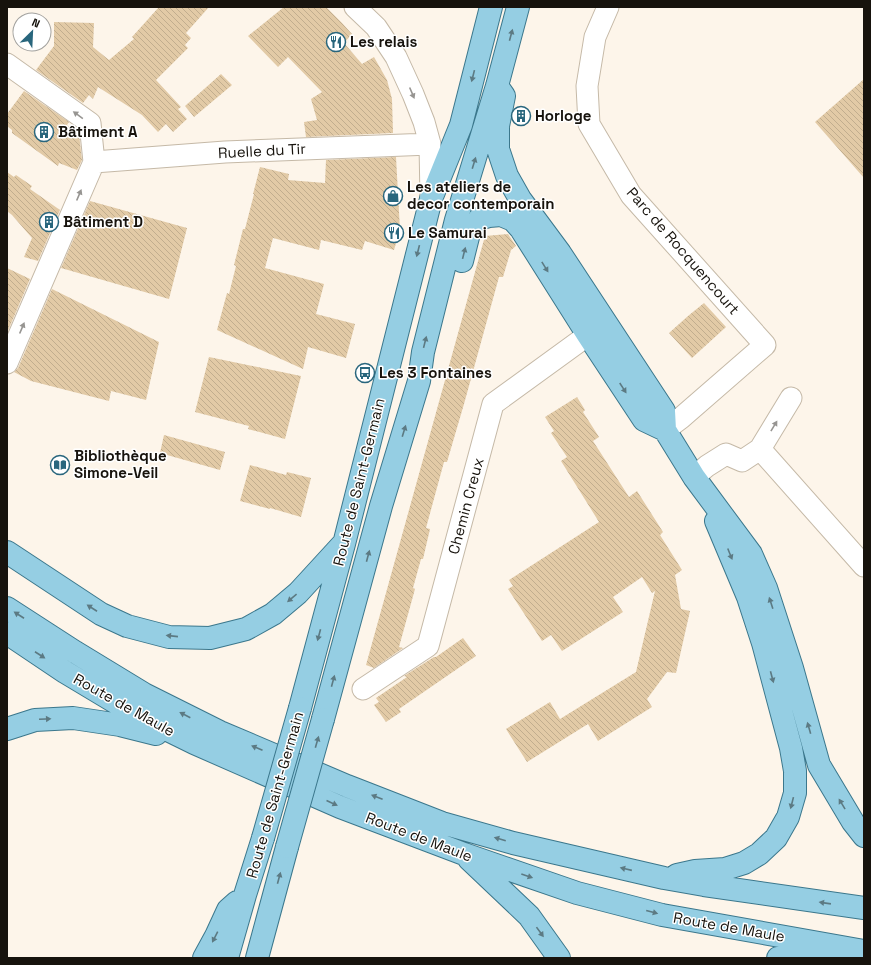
<svg xmlns="http://www.w3.org/2000/svg" width="871" height="965" font-family="'Space Grotesk',sans-serif">
<style>
.building{fill:url(#building-back-hatch)}
.lines{fill:none;stroke-linecap:round;stroke-linejoin:round}
.minor-casing{stroke:#c5b9a7;stroke-width:23}
.major-casing{stroke:#3b778c;stroke-width:24}
.minor{stroke:#fff;stroke-width:21}
.major{stroke:#95cee3;stroke-width:22}
.major-bridge-casing{stroke:#3b778c;stroke-width:24;stroke-linecap:butt}
.major-bridge{stroke:#95cee3;stroke-width:22}
.oneway{fill:#5c7a83}
.oneway2{fill:#979592}
.labels{text-anchor:middle;stroke-width:3;stroke-linejoin:round;paint-order:stroke}
.poi-label{font-size:15px;font-weight:bold;fill:#17130d;stroke:#fff;text-anchor:start}
.street-label{font-size:15px;fill:#17130d;stroke:#fff}
</style>
<defs>
<pattern id="building-back-hatch" width="6" height="6" patternUnits="userSpaceOnUse"><rect width="6" height="6" fill="#e2caa6"/><path d="M-1 5l2 2M0 0l6 6M5-1l2 2" fill="none" stroke="#c1ad8e"/></pattern>
</defs>
<rect width="100%" height="100%" fill="#fdf5ea"/>
<path class="building" d="M159,7H209L186,33L191,38L185,45L188,48L156,80L181,107L178,109L187,119L173,132L166,124L158,132L142,115L98,87L93,99L89,95L83,103L36,70L54,46V22L94,23L93,47L109,60L134,39L132,37Z
M284,7H326L342,23L352,34L344,43L362,64L374,57L387,80L392,99L393,133L306,137L304,122L317,120L311,99L322,92L288,57L278,67L248,36Z
M221,74L232,85L194,117L185,106Z
M864,79V178L815,122Z
M24,91L69,122L67,125L79,134L82,160L77,170L59,163L58,166L12,133V130L7,126V114Z
M396,157L400,230L394,250L365,241L362,250L321,240L319,250L273,238L265,268L324,284L316,314L355,324L346,358L308,347L303,369L217,330L227,293L229,294L236,266L234,265L243,229H245L254,194H253L260,167L289,174L288,180L325,183L326,160Z
M7,172L14,177L16,175L32,186L30,189L60,210L38,261L24,257L32,238L12,215L7,211Z
M90,201L187,228L169,299L61,268Z
M508,234L516,246L511,250L503,277H499L464,404L447,462H444L426,528L430,529L423,559H421L413,588L415,589L399,647L403,648L374,668L366,665L485,236Z
M7,268L30,279L7,333Z
M52,289L159,342L146,400L111,391L109,401L31,381L14,372L18,368Z
M704,303L726,327L692,358L669,333L688,316Z
M209,357L301,376L285,439L248,429L249,426L195,412Z
M577,397L585,410L583,412L599,437L593,441L629,497L637,491L663,532L660,535L682,570L675,575L681,609L690,611L676,673L667,672L647,699L652,707L598,741L588,724L527,762L506,729L550,702L560,719L636,672L655,591L652,593L642,577L613,597L623,612L562,651L551,635L542,641L508,589L513,586L509,580L599,522L561,461L567,457L551,433L554,431L545,417Z
M164,435L225,452L220,470L160,453Z
M250,465L286,475L287,472L311,478L301,517L270,508V509L240,501Z
M463,638L476,656L399,709L401,712L386,722L374,705L379,702L376,698L407,677L404,676L434,657H436Z"/>
<g class="lines">
<g class="minor-casing">
<path id="minor" d="M355,7L376,27L396,57L413,94L424,122L430,144L431,199
M608,7L595,37L587,86L589,124L631,195L765,345L681,418L665,430
M7,64L90,123L94,162L7,363
M94,162L225,152L430,144
M760,449L864,566
M694,477L707,466L726,454L742,461L760,449L791,398
M363,689L428,646L493,404L588,335L594,325L595,320"/>
</g>
<g class="major-casing">
<path id="major" d="M497,86L504,96L498,126V149L507,176L520,199L560,253L664,411L665,430L694,477L751,554L766,588L792,668L819,765L853,822L864,836
M462,261L469,233L479,219L489,216L501,215L513,220L521,229L588,335L644,420L665,430
M7,552L101,614L127,626L169,637L210,638L246,629L273,614L298,593L342,545
M7,608L75,652L144,694L220,732L347,786L442,823L513,843L664,878L704,885L864,908
M7,633L65,672L135,714L194,743L340,807L464,854L577,893L662,915L864,951
M300,708L344,544L431,199L461,125L491,7
M323,719L381,506L419,381L423,352L456,220L497,86L518,7
M7,729L35,720L73,718L120,725L156,734
M469,859L529,916L559,958
M677,875L695,871L725,869L744,863L759,854L776,838L788,817L795,793V771L791,748L763,643L748,597L716,521
M204,958L216,936L228,910L237,902
M227,958L245,895L263,838
M257,958L287,847
M778,958L831,952"/>
</g>
<use href="#minor" class="minor"/>
<use href="#major" class="major"/>
<g class="major-bridge-casing">
<path id="major-bridge" d="M263,838L300,708
M287,847L323,719"/>
</g>
<use href="#major-bridge" class="major-bridge"/>
</g>
<defs><path id="oneway-solid" d="M-6-.8H1V-3.2L6.5 0L1 3.2V.8H-6Z"/></defs>
<g class="oneway">
<use href="#oneway-solid" transform="translate(511 35) rotate(-75)"/>
<use href="#oneway-solid" transform="translate(473 76) rotate(104)"/>
<use href="#oneway-solid" transform="translate(474 163) rotate(-73)"/>
<use href="#oneway-solid" transform="translate(418 251) rotate(104)"/>
<use href="#oneway-solid" transform="translate(464 253) rotate(-76)"/>
<use href="#oneway-solid" transform="translate(545 267) rotate(58)"/>
<use href="#oneway-solid" transform="translate(425 342) rotate(-76)"/>
<use href="#oneway-solid" transform="translate(623 388) rotate(57)"/>
<use href="#oneway-solid" transform="translate(404 431) rotate(-73)"/>
<use href="#oneway-solid" transform="translate(730 554) rotate(68)"/>
<use href="#oneway-solid" transform="translate(368 556) rotate(-75)"/>
<use href="#oneway-solid" transform="translate(292 598) rotate(140)"/>
<use href="#oneway-solid" transform="translate(771 603) rotate(-108)"/>
<use href="#oneway-solid" transform="translate(92 608) rotate(-147)"/>
<use href="#oneway-solid" transform="translate(19 615) rotate(-147)"/>
<use href="#oneway-solid" transform="translate(319 635) rotate(105)"/>
<use href="#oneway-solid" transform="translate(172 636) rotate(-174)"/>
<use href="#oneway-solid" transform="translate(40 655) rotate(33)"/>
<use href="#oneway-solid" transform="translate(772 677) rotate(75)"/>
<use href="#oneway-solid" transform="translate(333 681) rotate(-75)"/>
<use href="#oneway-solid" transform="translate(185 715) rotate(-153)"/>
<use href="#oneway-solid" transform="translate(45 719) rotate(-3)"/>
<use href="#oneway-solid" transform="translate(809 728) rotate(-106)"/>
<use href="#oneway-solid" transform="translate(317 742) rotate(-74)"/>
<use href="#oneway-solid" transform="translate(257 748) rotate(-157)"/>
<use href="#oneway-solid" transform="translate(377 797) rotate(-159)"/>
<use href="#oneway-solid" transform="translate(332 803) rotate(24)"/>
<use href="#oneway-solid" transform="translate(792 803) rotate(104)"/>
<use href="#oneway-solid" transform="translate(842 804) rotate(-121)"/>
<use href="#oneway-solid" transform="translate(500 839) rotate(-164)"/>
<use href="#oneway-solid" transform="translate(626 869) rotate(-167)"/>
<use href="#oneway-solid" transform="translate(527 876) rotate(19)"/>
<use href="#oneway-solid" transform="translate(279 878) rotate(-75)"/>
<use href="#oneway-solid" transform="translate(825 903) rotate(-172)"/>
<use href="#oneway-solid" transform="translate(652 912) rotate(15)"/>
<use href="#oneway-solid" transform="translate(540 932) rotate(54)"/>
<use href="#oneway-solid" transform="translate(215 937) rotate(117)"/>
</g>
<g class="oneway2">
<use href="#oneway-solid" transform="translate(412 93) rotate(67)"/>
<use href="#oneway-solid" transform="translate(78 115) rotate(-144)"/>
<use href="#oneway-solid" transform="translate(79 195) rotate(-67)"/>
<use href="#oneway-solid" transform="translate(22 328) rotate(-67)"/>
<use href="#oneway-solid" transform="translate(774 426) rotate(-59)"/>
</g>
<defs>
<g id="restaurant-ring" transform="scale(1)"><circle r="9.5" fill="#fff" stroke="#29667d" stroke-width="1.5"/><path d="M-5-6h1v4h1v-4h1v4h1v-4h1v5L-1.5 .5V6h-2V.5L-5-1ZM5-6V6H3V1.5H1.5Q1.5-4 5-6Z" fill="#29667d"/></g>
<g id="building-ring" transform="scale(1)"><circle r="9.5" fill="#fff" stroke="#29667d" stroke-width="1.5"/><path d="M-4-6H4V6H1V3H-1V6H-4ZM-2.5-4.3h1.7v1.8h-1.7ZM.8-4.3h1.7v1.8H.8ZM-2.5-1h1.7V.8h-1.7ZM.8-1h1.7V.8H.8Z" fill="#29667d"/></g>
<g id="shop-ring" transform="scale(1)"><circle r="9.5" fill="#fff" stroke="#29667d" stroke-width="1.5"/><path d="M-5-2.5h2.3a2.7 3.5 0 0 1 5.4 0H5L5.5 6h-11ZM-1.5-2.5h3a1.5 2.3 0 0 0-3 0Z" fill="#29667d"/></g>
<g id="bus-ring" transform="scale(1)"><circle r="9.5" fill="#fff" stroke="#29667d" stroke-width="1.5"/><path d="M-5-6H5V4H4V6H2V4H-2V6H-4V4H-5ZM-3.5-4V0h7V-4ZM-3.5 1.2v1.5H-2V1.2ZM2 1.2v1.5H3.5V1.2Z" fill="#29667d"/></g>
<g id="library-ring" transform="scale(1)"><circle r="9.5" fill="#fff" stroke="#29667d" stroke-width="1.5"/><path d="M-6-4Q-3-5.5-.7-3.5V5Q-3 3-6 4ZM6-4Q3-5.5 .7-3.5V5Q3 3 6 4Z" fill="#29667d"/></g>
</defs>
<g fill-rule="evenodd">
<use href="#restaurant-ring" x="336" y="42"/>
<use href="#building-ring" x="521" y="116"/>
<use href="#building-ring" x="44" y="132"/>
<use href="#shop-ring" x="393" y="196"/>
<use href="#building-ring" x="49" y="222"/>
<use href="#restaurant-ring" x="394" y="233"/>
<use href="#bus-ring" x="365" y="373"/>
<use href="#library-ring" x="60" y="465"/>
</g>
<g class="labels">
<g class="poi-label">
<text x="350" y="47">Les relais</text>
<text x="535" y="121">Horloge</text>
<text x="58" y="137">Bâtiment A</text>
<text x="407" y="192">Les ateliers de<tspan x="407" dy="17">decor contemporain</tspan></text>
<text x="63" y="227">Bâtiment D</text>
<text x="408" y="238">Le Samurai</text>
<text x="379" y="378">Les 3 Fontaines</text>
<text x="74" y="461">Bibliothèque<tspan x="74" dy="17">Simone-Veil</tspan></text>
</g>
<g class="street-label">
<text transform="translate(262 151) rotate(-3)" y="5">Ruelle du Tir</text>
<text transform="translate(683 251) rotate(49)" y="5">Parc de Rocquencourt</text>
<text transform="translate(359 482) rotate(-76)" y="5">Route de Saint-Germain</text>
<text transform="translate(466 506) rotate(-75)" y="5">Chemin Creux</text>
<text transform="translate(124 705) rotate(29)" y="5">Route de Maule</text>
<text transform="translate(275 795) rotate(-74)" y="5">Route de Saint-Germain</text>
<text transform="translate(419 837) rotate(21)" y="5">Route de Maule</text>
<text transform="translate(729 927) rotate(10)" y="5">Route de Maule</text>
</g>
</g>
<rect width="871" height="965" fill="none" stroke="#17130d" stroke-width="16"/>
<g transform="translate(32 32) rotate(24)"><circle r="19" fill="#ffffff" stroke="#a2a19e"/>
<path d="M0-3L7 15L0 10L-7 15Z" fill="#29667d"/>
<text y="-6" font-size="11" font-weight="bold" text-anchor="middle" fill="#17130d">N</text>
</g>
</svg>
